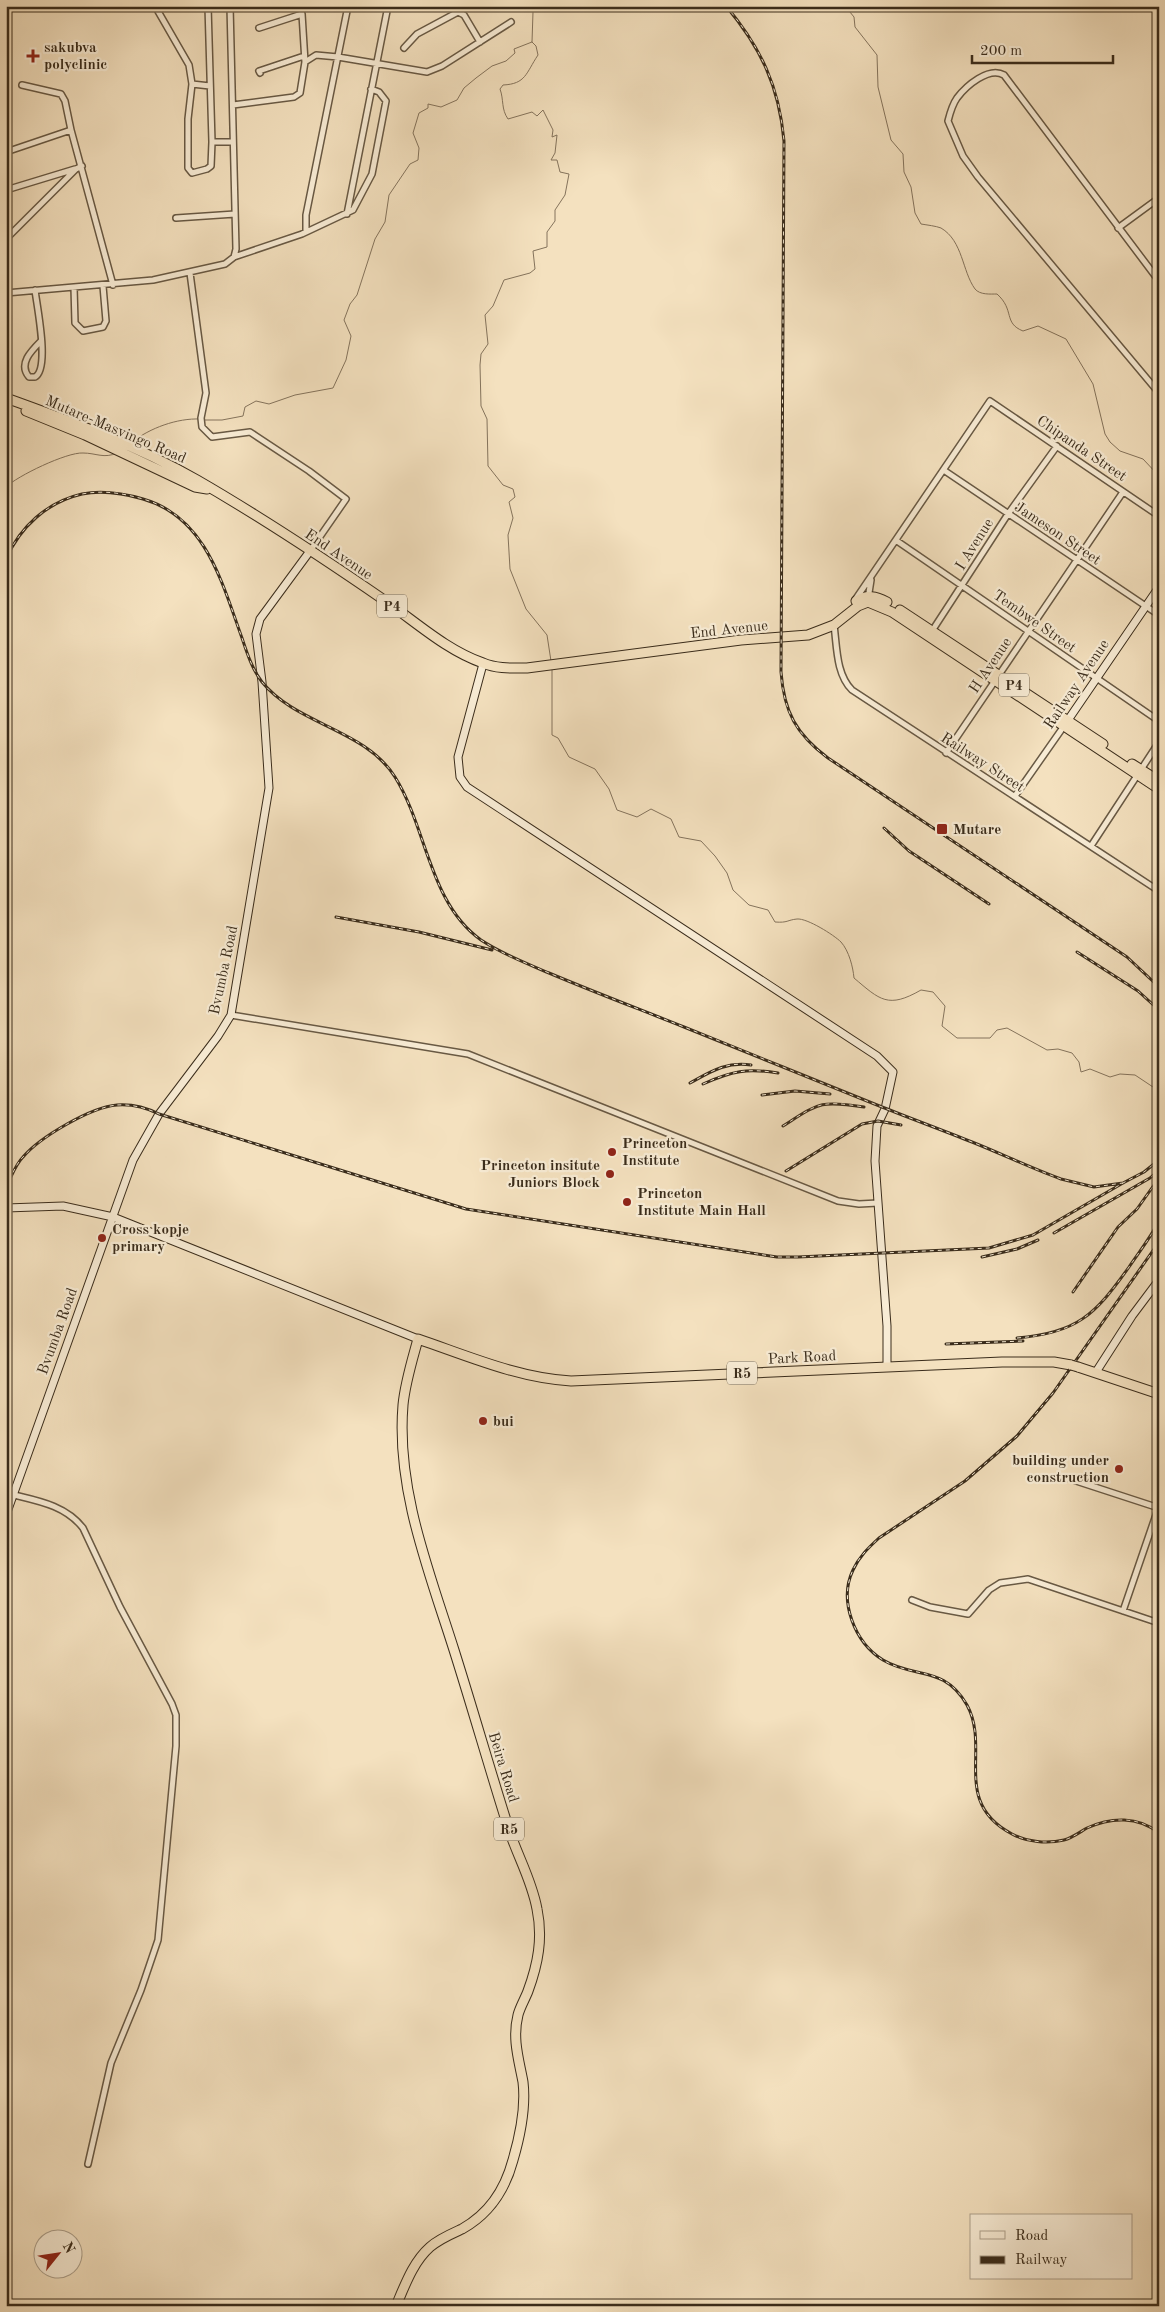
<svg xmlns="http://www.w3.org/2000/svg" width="1165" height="2312" font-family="'Old Standard TT',serif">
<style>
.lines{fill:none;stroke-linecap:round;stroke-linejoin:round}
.stream{stroke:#84735c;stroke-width:1}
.street-casing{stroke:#685944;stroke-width:8}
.secondary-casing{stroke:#3a2c1b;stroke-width:9}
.highway-casing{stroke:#3a2c1b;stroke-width:11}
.street{stroke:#f8ecd5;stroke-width:5}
.secondary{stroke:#f8ecd5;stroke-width:7}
.highway{stroke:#f4e1bf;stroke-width:9}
.rail-casing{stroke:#3a2c1b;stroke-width:3}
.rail{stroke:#f8ecd5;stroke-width:1;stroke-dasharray:4;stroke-linecap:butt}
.highway-bridge-casing{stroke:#3a2c1b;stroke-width:11;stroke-linecap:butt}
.highway-bridge{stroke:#f4e1bf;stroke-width:9}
.poi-dot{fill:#8f2418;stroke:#f8ecd5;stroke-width:2}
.labels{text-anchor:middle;stroke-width:4.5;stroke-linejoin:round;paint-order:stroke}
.shield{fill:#f8ecd5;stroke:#736653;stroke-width:1}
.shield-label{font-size:14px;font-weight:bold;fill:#3a2c1b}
.poi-label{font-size:15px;font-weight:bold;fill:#3a2c1b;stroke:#f8ecd5;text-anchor:start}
.street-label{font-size:15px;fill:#3a2c1b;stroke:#f8ecd5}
</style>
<rect width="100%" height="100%" fill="#f4e1bf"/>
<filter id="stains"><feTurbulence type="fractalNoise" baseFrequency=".004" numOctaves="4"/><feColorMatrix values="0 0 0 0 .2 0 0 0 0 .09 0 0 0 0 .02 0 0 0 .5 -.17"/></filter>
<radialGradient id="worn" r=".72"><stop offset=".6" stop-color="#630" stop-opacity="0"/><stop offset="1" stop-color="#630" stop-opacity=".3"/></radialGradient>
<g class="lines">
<path class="stream" d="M845,6L854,17L855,27L877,55L878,87L891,140L903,154L904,172L911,187L915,213L921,224C927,225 936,226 941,228C963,241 962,271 975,289C980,295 990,294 997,294C1015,310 1003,323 1023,331L1038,326L1066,339L1093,384L1105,434L1110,442L1120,451L1143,459L1159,476
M532,42L536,46L538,55C526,73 526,84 503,85L500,89C504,100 501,109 508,119L532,112L537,116L543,110L553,130L552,137L557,135L555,153L551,160H557L560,172L569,174L565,195L555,210V221L547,232V247L533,251L535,269L530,273L504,280L493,306L485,315L488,344L481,354L480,365L481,406L487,419L488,466L503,485L513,489L515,497L509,502L513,518L508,535L510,569L526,609L547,635L551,661
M204,420H222L243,416L245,407L256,401L269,404L295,395L333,388L346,360L351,336L344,320L350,304L357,295L375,239L385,222L389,195L410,164L418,160L419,148L413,133L419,113L428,108V104L441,107L457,100L464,88L476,78L492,66L506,61L515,53L514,49L532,42L533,12L535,6
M132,442C150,428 177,418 200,419
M6,487C17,476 67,452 83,453C96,453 104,459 117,453
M552,668V735L558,738L569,757L595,769L609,789L617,810L637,817L651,809L671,819L679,837L701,841L715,856L727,873L733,890L749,905L768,910L775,922C788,923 787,920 797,919C807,918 834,935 841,942C849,951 853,967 854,978C880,1000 888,1009 921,990L933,992L945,1006L942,1026L957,1038H990L997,1030L1007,1028L1047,1050L1058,1049L1072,1053L1079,1062L1081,1072L1090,1069L1110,1077L1120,1074L1135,1075L1159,1091"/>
<g class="street-casing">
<path id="street" d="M155,6L189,65L192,84L210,86
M404,48L417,34L458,12L464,15L480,42
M305,62L316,55L338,57L427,72L442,66L511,22
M260,73L259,71L304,56
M192,84L188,119V168L192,173L207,169L211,166L212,142L208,6
M233,105L294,97L300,93L305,62L302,14L259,28
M71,130L113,285
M212,142H232
M6,152L71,130L65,101L61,94L22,85
M6,190L75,169
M347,214L388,6
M176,218L235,214
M1118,228L1159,198
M306,231V215L348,6
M6,239L76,169L82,166
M234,257L302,234L353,210L372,174L386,101L379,92L371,89
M190,273L206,393L201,418L202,427L212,437L250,432L256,436L309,471L346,499L310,551
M1159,281L1004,75C989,66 966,86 957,98C952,105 950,113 948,121L963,156L978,177L1159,393
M74,287L75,323L83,331L103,327L106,321L103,286
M35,290C37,307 50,369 35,377H29C18,364 31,351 41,341
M6,293L153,280L225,264L234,257L236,249L230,6
M945,471L1159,615
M897,541L1159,721
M868,599L871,580
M855,600L990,401L1159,516
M834,625C837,647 836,674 852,690L1159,891
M932,631L1008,514L1057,446
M946,753L1123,492
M1015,796L1064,726
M1091,846L1159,742
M231,1015L468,1054L838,1201L859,1204L878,1203
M1064,1477L1159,1508
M14,1495C39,1501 66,1506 83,1528L120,1607L172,1704L176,1715V1746L158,1940L141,1990L111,2063L88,2164
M912,1600L930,1607L968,1614L989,1590L1000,1583L1028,1579L1159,1623
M1123,1611L1159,1506
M1157,1734L1159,1727"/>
</g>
<g class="secondary-casing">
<path id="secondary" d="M483,664L458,757L460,777L467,787L877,1056L893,1072L885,1109L877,1126L875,1161L887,1326V1367
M1066,723L1159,587
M6,1208L63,1206L113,1217L418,1339
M1096,1372L1132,1316L1159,1280
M6,1515L133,1160L159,1114L218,1036L231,1015L269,788L262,682L256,634L260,619L310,551"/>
</g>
<g class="highway-casing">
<path id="highway" d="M6,398C70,421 138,446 197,480C261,517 323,558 384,600C416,622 446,650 483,663C497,669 513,668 527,668L741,640L808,635L834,625L858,606L868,602L892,612L1159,789
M26,411L85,435L195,487L207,489
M856,601C867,594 876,596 887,602
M900,610L1103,744
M1132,764L1159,781
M1078,1367L1159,1394
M396,2306C405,2285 413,2262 430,2247C439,2239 451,2234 462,2229C489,2214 505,2190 513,2160C520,2136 526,2107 523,2082C519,2060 512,2039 518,2015C520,2007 525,1999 528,1991C538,1964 543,1938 537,1909C532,1881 518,1857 509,1830C490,1770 473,1710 454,1650C429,1571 396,1489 403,1405C405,1383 412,1361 418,1339C468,1356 518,1378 571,1381L1002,1362H1054L1071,1365"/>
</g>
<use href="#street" class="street"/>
<use href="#secondary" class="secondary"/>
<use href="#highway" class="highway"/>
<g class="rail-casing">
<path id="rail" d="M726,6C761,48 779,86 784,141L781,672C784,712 796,734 828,758L1127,957L1159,987
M6,559C20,527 47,502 82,494C103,490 122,493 143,499C206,517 222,583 242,638C247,653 252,669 262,682C297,725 365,729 395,777C427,828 429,903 481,940C502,954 526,963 549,973C594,992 639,1009 684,1027C750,1053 816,1081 882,1107C912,1119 942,1130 972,1142C1002,1154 1031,1168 1061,1179L1094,1187L1123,1183
M884,828L909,851L989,904
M336,917L419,932L492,950
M1077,952L1138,991L1159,1010
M690,1083C710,1072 727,1061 751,1065
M703,1084C732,1071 747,1068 778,1073
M762,1095L795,1091L830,1094
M783,1126C819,1103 820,1100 864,1107
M786,1171L862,1124L878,1121L901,1125
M6,1187C11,1178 15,1165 23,1157C40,1137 91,1107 117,1105C131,1104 147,1108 159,1114L466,1209L777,1257H798L989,1248L1033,1235L1123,1183L1144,1172L1159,1160
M1054,1233L1150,1178L1159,1170
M1159,1242L1053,1393L1017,1436L965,1481L879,1538C868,1548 859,1557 853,1570C838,1601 855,1643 883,1660C915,1679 944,1665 967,1705C991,1749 951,1802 1012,1834C1027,1842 1047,1844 1064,1840C1072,1838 1080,1832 1087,1828C1111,1817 1138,1816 1159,1833
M982,1257L1017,1249L1038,1240
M1073,1292L1118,1227L1137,1209L1159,1178
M1017,1338C1077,1333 1095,1315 1129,1267C1139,1252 1151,1237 1159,1221
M946,1344L1023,1341"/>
</g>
<use href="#rail" class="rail"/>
<g class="highway-bridge-casing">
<path id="highway-bridge" d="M1071,1365L1078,1367"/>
</g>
<use href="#highway-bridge" class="highway-bridge"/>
</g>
<g class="poi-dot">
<path d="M30.5 48.5h5v5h5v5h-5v5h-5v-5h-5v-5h5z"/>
<rect x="936" y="823" width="12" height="12" rx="2.5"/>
<circle cx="612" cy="1152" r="5"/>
<circle cx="610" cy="1174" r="5"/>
<circle cx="627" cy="1202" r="5"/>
<circle cx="102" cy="1238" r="5"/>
<circle cx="483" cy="1421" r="5"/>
<circle cx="1119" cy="1469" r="5"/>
</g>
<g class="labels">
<g class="shield">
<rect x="377" y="594.5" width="30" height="23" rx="4"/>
<rect x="999" y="673.5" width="30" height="23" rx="4"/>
<rect x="727" y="1361.5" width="30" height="23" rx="4"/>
<rect x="494" y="1817.5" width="30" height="23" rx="4"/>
</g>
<g class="shield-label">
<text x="392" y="611">P4</text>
<text x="1014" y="690">P4</text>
<text x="742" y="1378">R5</text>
<text x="509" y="1834">R5</text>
</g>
<g class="poi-label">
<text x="44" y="52">sakubva<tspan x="44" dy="17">polyclinic</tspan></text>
<text x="953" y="834">Mutare</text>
<text x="622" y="1148">Princeton<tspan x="622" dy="17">Institute</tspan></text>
<text x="600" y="1170" text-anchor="end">Princeton insitute<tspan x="600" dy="17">Juniors Block</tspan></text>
<text x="637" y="1198">Princeton<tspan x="637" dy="17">Institute Main Hall</tspan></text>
<text x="112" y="1234">Cross kopje<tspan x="112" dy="17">primary</tspan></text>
<text x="493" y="1426">bui</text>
<text x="1109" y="1465" text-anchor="end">building under<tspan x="1109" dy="17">construction</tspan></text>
</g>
<g class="street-label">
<text transform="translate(116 429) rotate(23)" y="5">Mutare-Masvingo Road</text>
<text transform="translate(1082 448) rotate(34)" y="5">Chipanda Street</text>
<text transform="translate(1058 533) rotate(34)" y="5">Jameson Street</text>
<text transform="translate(974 544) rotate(-58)" y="5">I Avenue</text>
<text transform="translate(339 554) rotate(34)" y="5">End Avenue</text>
<text transform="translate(1035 621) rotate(35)" y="5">Tembwe Street</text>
<text transform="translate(729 629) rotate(-6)" y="5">End Avenue</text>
<text transform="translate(990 665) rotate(-56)" y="5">H Avenue</text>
<text transform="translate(1076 684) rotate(-56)" y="5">Railway Avenue</text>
<text transform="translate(983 762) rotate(33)" y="5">Railway Street</text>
<text transform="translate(223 970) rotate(-78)" y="5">Bvumba Road</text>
<text transform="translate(57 1331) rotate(-70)" y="5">Bvumba Road</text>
<text transform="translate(802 1357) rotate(-3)" y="5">Park Road</text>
<text transform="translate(504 1767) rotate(73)" y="5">Beira Road</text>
</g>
</g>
<rect width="1165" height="2312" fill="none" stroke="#f4e1bf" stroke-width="25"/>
<rect x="8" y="8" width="1150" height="2297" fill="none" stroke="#3a2c1b" stroke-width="2.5"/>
<rect x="12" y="12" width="1140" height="2287" fill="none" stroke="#3a2c1b"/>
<rect x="970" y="2214" width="162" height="65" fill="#f8ecd5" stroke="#ac9f8b"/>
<rect x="980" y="2231" width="25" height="8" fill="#f8ecd5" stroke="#ac9f8b"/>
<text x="1015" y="2240" font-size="15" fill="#3a2c1b">Road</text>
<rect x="980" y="2256" width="25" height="8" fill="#3a2c1b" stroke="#ac9f8b"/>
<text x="1015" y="2264" font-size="15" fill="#3a2c1b">Railway</text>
<g transform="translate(58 2254) rotate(60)"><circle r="24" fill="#f8ecd5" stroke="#ac9f8b"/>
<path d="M0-4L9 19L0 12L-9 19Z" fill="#8f2418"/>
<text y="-8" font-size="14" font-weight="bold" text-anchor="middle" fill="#3a2c1b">N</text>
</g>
<path d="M972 55v8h141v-8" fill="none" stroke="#3a2c1b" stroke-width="2.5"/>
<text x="980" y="55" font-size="15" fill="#3a2c1b" stroke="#f8ecd5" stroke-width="4" paint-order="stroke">200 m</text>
<rect width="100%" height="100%" filter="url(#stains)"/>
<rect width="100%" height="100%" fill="url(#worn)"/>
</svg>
